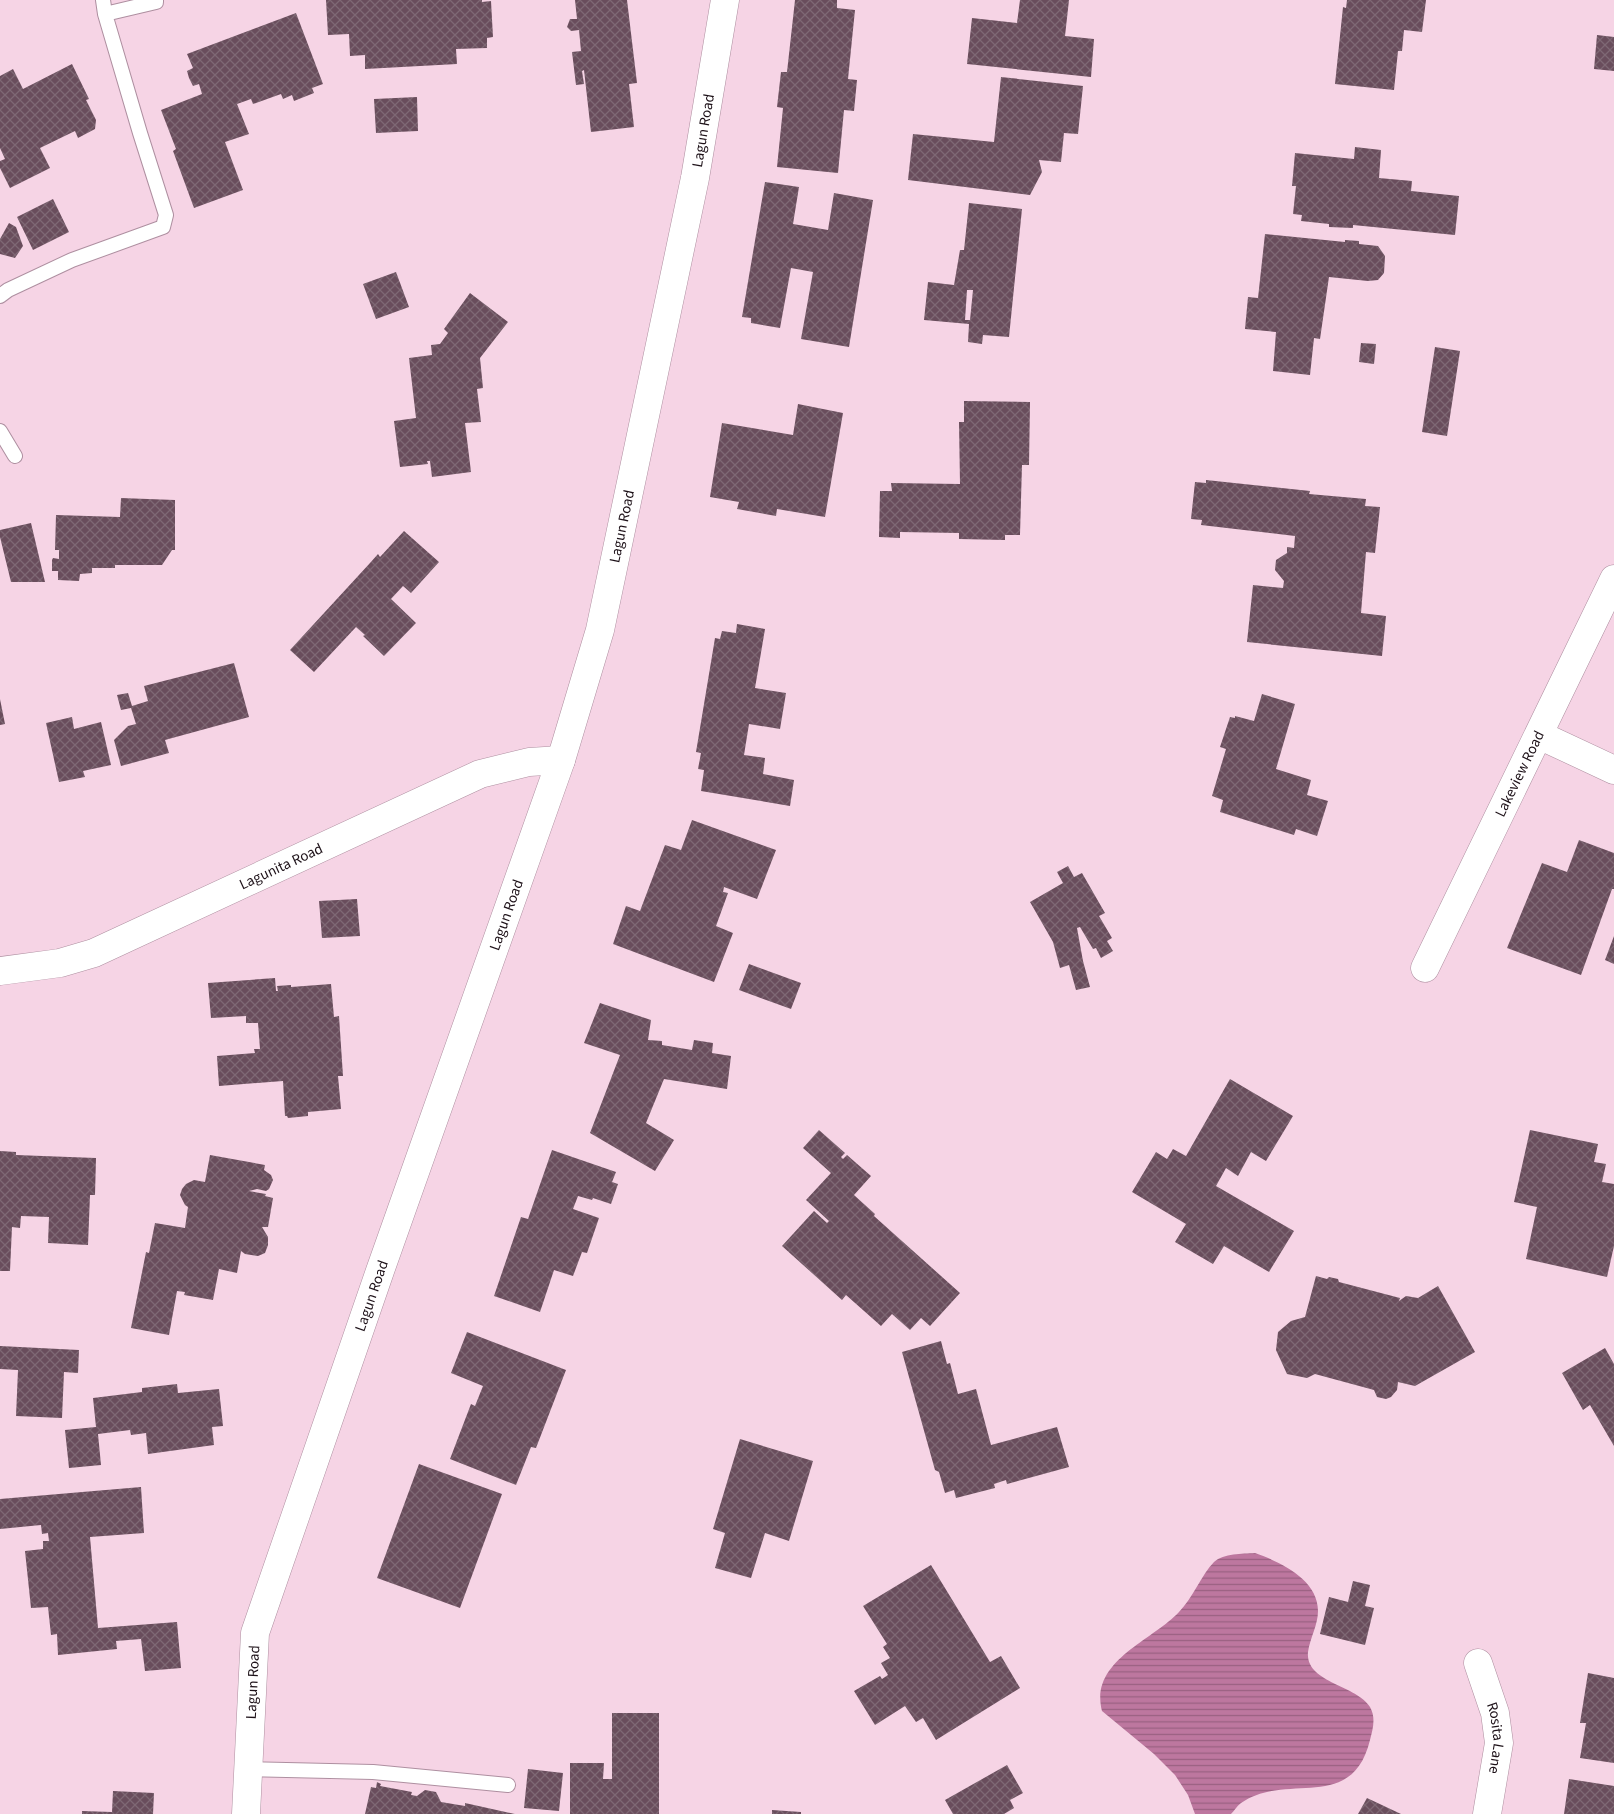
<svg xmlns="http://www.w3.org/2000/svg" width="1614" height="1814" font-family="'Source Sans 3',sans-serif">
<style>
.water{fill:url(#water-rules)}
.building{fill:url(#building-cross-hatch);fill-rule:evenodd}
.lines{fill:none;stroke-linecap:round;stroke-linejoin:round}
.service-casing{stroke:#ae8fa0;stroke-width:16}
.minor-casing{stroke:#ae8fa0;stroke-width:29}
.service{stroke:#fff;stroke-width:14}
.minor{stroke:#fff;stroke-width:28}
.labels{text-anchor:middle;stroke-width:5;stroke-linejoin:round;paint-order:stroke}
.street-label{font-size:15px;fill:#1d1118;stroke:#ffe3f1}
</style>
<defs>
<pattern id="water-rules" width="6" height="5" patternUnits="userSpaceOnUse" patternTransform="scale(1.25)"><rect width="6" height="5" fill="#bd779f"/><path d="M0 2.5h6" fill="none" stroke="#996081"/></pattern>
<pattern id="building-cross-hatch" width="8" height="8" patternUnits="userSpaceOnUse" patternTransform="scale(1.25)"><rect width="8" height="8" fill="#694d5c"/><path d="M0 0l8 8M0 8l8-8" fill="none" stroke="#7e6874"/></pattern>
</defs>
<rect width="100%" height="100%" fill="#f6d4e5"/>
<path class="water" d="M1255,1553C1280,1562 1318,1579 1318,1611C1318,1625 1310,1638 1308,1652C1305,1683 1357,1685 1370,1707C1376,1718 1373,1728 1370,1740C1352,1814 1287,1771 1241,1803C1237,1806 1234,1811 1231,1814H1195L1188,1795L1175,1775L1154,1754L1102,1711C1089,1661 1152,1641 1179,1612C1192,1599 1202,1574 1214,1562C1224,1553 1242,1554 1255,1553Z"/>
<path class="building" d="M326,0H482V2L491,1L493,37L487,38V48L456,49L457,64L365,69V55L350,56L349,34L328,35Z
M575,0H627L637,83L629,84L634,127L591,132L584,70L582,71L584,84L576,85L572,52L581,51L579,30L571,31L567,27L570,19H577Z
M795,0H837V8L855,10L848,79L857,80L854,111L844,110L838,173L777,167L783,108L777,107L781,72H787Z
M1020,0H1069L1065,36L1094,39L1091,77L967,64L972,18L1017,23Z
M1347,0H1426L1422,32L1404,30L1402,51H1398L1394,90L1335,84L1343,7L1346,8Z
M296,13L323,84L312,88L314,93L294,101L292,95L283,99L281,94L253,104L251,99L237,104L249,134L225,142L243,190L194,208L173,151L176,149L161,110L202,94L199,84L193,86L189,78L187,71L193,68L187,54Z
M1597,35L1614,37V71L1594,69Z
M72,64L89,99L86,100L96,120L95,129L78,138L75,131L40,148L50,168L10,188L0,168V161L5,159L0,148V76L13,69L23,89Z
M1001,77L1083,86L1078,134L1064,133L1061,162L1039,160L1042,172L1030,195L908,180L913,134L994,142Z
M417,97L418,131L376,133L374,99Z
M1355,147L1381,150L1379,178L1412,181L1411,191L1459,196L1455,235L1353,225V228L1329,227V224L1301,221L1302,215L1293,214L1296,186H1292L1295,153L1354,159Z
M765,182L799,187L793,224L828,230L834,193L873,200L849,347L801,339L813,272L791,268L780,328L751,323V318L742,317Z
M53,199L69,232L33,250L17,217Z
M969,203L1022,209L1009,337L983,335L982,344L968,342L969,324L924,320L928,282L954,285L960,250H964ZM967,290H973L970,320H965Z
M9,223L16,227L23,246L15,258L0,254V239Z
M1265,234L1345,242V240L1359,241V244L1378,246L1385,256L1384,273L1378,280L1368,281L1329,277L1320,339L1314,338L1310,375L1273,371L1276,332L1245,329L1248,297L1258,298Z
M396,272L409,307L376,319L363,284Z
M470,293L508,322L480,358L483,388L477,389L481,422L465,423L471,472L432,477L430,461H427L428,464L400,467L394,421L416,418L409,358L432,355L431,345L440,344L448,333L444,329Z
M1361,343L1376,344L1374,364L1359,362Z
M1435,347L1460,351L1447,436L1422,432Z
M964,401L1030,402L1029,465H1022L1020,535H1005V540L959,539V533L900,532V538L879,537L880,491H892L891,483L960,484L959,422H964Z
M798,404L843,413L825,517L777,509L776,516L737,509L739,502L710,497L722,423L793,435Z
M1206,480L1310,491L1309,494L1366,499L1365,506L1380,507L1375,553L1366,552L1361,613L1386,616L1382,656L1247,642L1253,585L1283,588L1284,581L1275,570L1276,560L1287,553V547L1294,548L1295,536L1201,525L1202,520L1191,519L1195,482L1206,483Z
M121,498L175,500V550H172L162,565H115V568H92V573L80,574L79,581L58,580V571H52V560L53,558L59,559V550H55L56,515L120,517Z
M31,523L45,582H11L0,537V530Z
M404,531L439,562L411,593L403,586L391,599L416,623L384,656L363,636L365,635L356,627L314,672L290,650L370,563L378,554L380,557Z
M737,624L765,629L755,688L786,693L780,729L749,724L744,755L765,758L763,774L794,780L790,806L701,791L704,770L698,769L701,753L696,752L715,638L720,639L722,631L736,633Z
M234,663L249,717L165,740L169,753L121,766L114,740L128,726L136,724L131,708L121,710L117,695L128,693L132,706L148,701L144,686Z
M1262,694L1295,704L1276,769L1311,780L1307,795L1328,801L1317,836L1296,829L1294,835L1220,812L1223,800L1212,796L1226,749L1220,747L1230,717L1235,718V716L1254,721Z
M0,699L5,724L0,725Z
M72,717L74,729L101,722L111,765L83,771L85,777L59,782L46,723Z
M692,820L776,850L757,899L724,887L723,892L728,893L716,926L733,933L714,982L613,944L626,906L640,911L665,845L681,850Z
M1579,840L1614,853V889H1612L1581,975L1507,948L1542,863L1567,872Z
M1068,866L1074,877L1082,873L1105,913L1099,916L1112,938L1107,941L1113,951L1101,958L1096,948L1093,949L1080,927L1077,928L1083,961L1090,987L1076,990L1069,965L1060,968L1053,942L1030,902L1063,883L1057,872Z
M357,899L360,936L322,938L319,901Z
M1614,936V964L1605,960Z
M749,964L801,983L791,1009L739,990Z
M275,978L276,991H278L277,986L291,985V987L331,984L334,1017L339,1016L343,1076H338L341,1109L308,1112V1116L288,1118L287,1116H285L283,1081L219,1086L217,1056L255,1053L254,1049H260L258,1023H246V1016L211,1018L208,983Z
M600,1003L651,1020L648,1040L662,1041V1045L692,1050L694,1040L713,1043L712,1053L731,1056L727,1089L664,1079L646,1123L674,1140L655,1171L590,1133L620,1055L584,1043Z
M1230,1079L1293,1116L1266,1161L1251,1152L1238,1176L1226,1168L1216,1186L1294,1231L1269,1272L1224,1246L1213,1264L1175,1242L1186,1224L1132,1192L1156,1152L1167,1159L1173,1149L1186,1156Z
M819,1130L845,1153L841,1157L843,1159L847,1155L871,1176L854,1195L875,1214L874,1216L960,1293L930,1326L921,1318L910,1330L892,1314L881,1326L846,1295L842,1300L782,1246L814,1211L827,1223L829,1221L806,1200L831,1173L803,1148Z
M1530,1130L1598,1144L1594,1162L1606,1164L1602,1182L1614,1184V1246L1607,1277L1526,1259L1537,1207L1514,1202Z
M552,1150L616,1172L612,1182L618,1184L611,1204L593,1198L592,1200L578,1196L573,1209L599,1218L587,1253L582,1252L573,1276L554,1270L540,1312L494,1296L521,1217L528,1219Z
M0,1151L16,1152V1155L96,1158L95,1195H90L88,1245L48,1243L49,1217L21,1216L20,1228L12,1227L10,1271H0Z
M210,1155L265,1165L264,1170L271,1175L273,1180L269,1189L266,1191L257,1189L249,1191L266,1194L265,1196L273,1198L268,1227H262L268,1237V1245L265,1253L258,1256L245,1254L241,1251L237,1273L219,1269L213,1300L184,1295L185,1292L177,1291L169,1335L131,1328L146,1252L149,1253L155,1223L185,1228L188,1207L185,1205L180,1195L182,1189L186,1184L194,1180L205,1182Z
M1316,1276L1327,1279L1329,1277L1338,1279L1339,1282L1400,1298L1399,1301L1406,1296L1418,1298L1438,1286L1475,1352L1415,1386L1398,1382L1397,1390L1391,1397L1386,1399L1377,1397L1374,1390L1315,1374L1307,1378L1287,1374L1276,1350L1278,1332L1291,1321L1305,1317Z
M467,1332L566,1370L536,1448L531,1447L516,1485L450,1459L471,1404L475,1406L483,1386L451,1373Z
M941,1341L947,1364L950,1363L958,1394L976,1389L991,1445L1057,1427L1069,1467L1007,1484L1006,1480L994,1484L995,1488L956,1498L954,1490L945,1493L939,1472L935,1470L902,1352Z
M0,1346L79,1350L78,1373L64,1372L62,1418L16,1416L18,1370L0,1369Z
M1605,1348L1614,1364V1446L1590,1405L1583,1410L1562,1373Z
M177,1384L178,1393L219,1389L223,1426L212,1427L214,1445L148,1454L146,1433L131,1435L130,1430L98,1434L101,1465L69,1468L65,1430L96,1427L93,1398L142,1392V1388Z
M740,1439L813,1461L789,1541L765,1533L751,1578L715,1568L725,1533L713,1529Z
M419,1464L502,1494L460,1608L377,1578Z
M141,1487L144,1533L90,1537L98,1628L177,1622L181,1668L145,1671L141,1639L116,1641L117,1649L58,1655L57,1634L51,1635L48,1607L31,1608L25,1551L43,1549V1541H49L48,1533L42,1534L41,1525L0,1529V1499Z
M931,1565L990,1662L1001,1656L1020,1688L936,1740L923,1718L916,1722L905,1706L875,1725L854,1691L880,1676L882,1679L888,1675L881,1663L890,1658L883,1647L887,1644L863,1606Z
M1353,1581L1370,1585L1365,1606L1374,1608L1365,1645L1320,1634L1329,1597L1348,1602Z
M1588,1673L1614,1678V1763L1580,1758L1586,1723H1580Z
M612,1713H659V1814H570V1763H604L603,1779H612Z
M1007,1765L1023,1793L1010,1800L1014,1808L1004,1814H953L945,1800Z
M528,1769L563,1773L559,1811L524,1808Z
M1569,1779L1614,1786V1814H1564Z
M377,1782L381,1784L380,1786L412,1792L411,1795L417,1796L425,1790L436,1792L441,1802L465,1806V1803L515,1814H365L371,1787L376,1788Z
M113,1791L154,1793L153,1814H82V1811L112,1812Z
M1367,1798L1401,1814H1358Z
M772,1810L801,1812V1814H772Z"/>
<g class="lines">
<g class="service-casing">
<path id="service" d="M103,0L105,14
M0,296L8,290L72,260L163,227L166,215L140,133L105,14L156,2V0
M0,431L15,456
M248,1769L373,1772L508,1785"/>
</g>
<g class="minor-casing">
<g id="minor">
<path d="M1539,735L1614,770"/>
<path id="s1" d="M1425,968L1614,579"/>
<path id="s2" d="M0,971L60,963L94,953L480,774L529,762L561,760"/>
<path id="s3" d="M1478,1663L1495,1713L1499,1743L1487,1814"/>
<path id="s4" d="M246,1814L255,1633L381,1268L561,760L600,630L695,178L725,0"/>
</g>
</g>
<use href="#service" class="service"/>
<use href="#minor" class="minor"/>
</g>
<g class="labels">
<g class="street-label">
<text dy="5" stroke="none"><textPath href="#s4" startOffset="1752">Lagun Road</textPath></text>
<text dy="5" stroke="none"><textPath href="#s4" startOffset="1348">Lagun Road</textPath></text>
<text dy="5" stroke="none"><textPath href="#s1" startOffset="216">Lakeview Road</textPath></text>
<text dy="5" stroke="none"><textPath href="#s2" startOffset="302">Lagunita Road</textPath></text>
<text dy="5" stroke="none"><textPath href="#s4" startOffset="942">Lagun Road</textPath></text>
<text dy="5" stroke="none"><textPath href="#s4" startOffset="538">Lagun Road</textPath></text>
<text dy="5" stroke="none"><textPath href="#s4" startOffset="132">Lagun Road</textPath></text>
<text dy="5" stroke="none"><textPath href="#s3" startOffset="78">Rosita Lane</textPath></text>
</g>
</g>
</svg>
